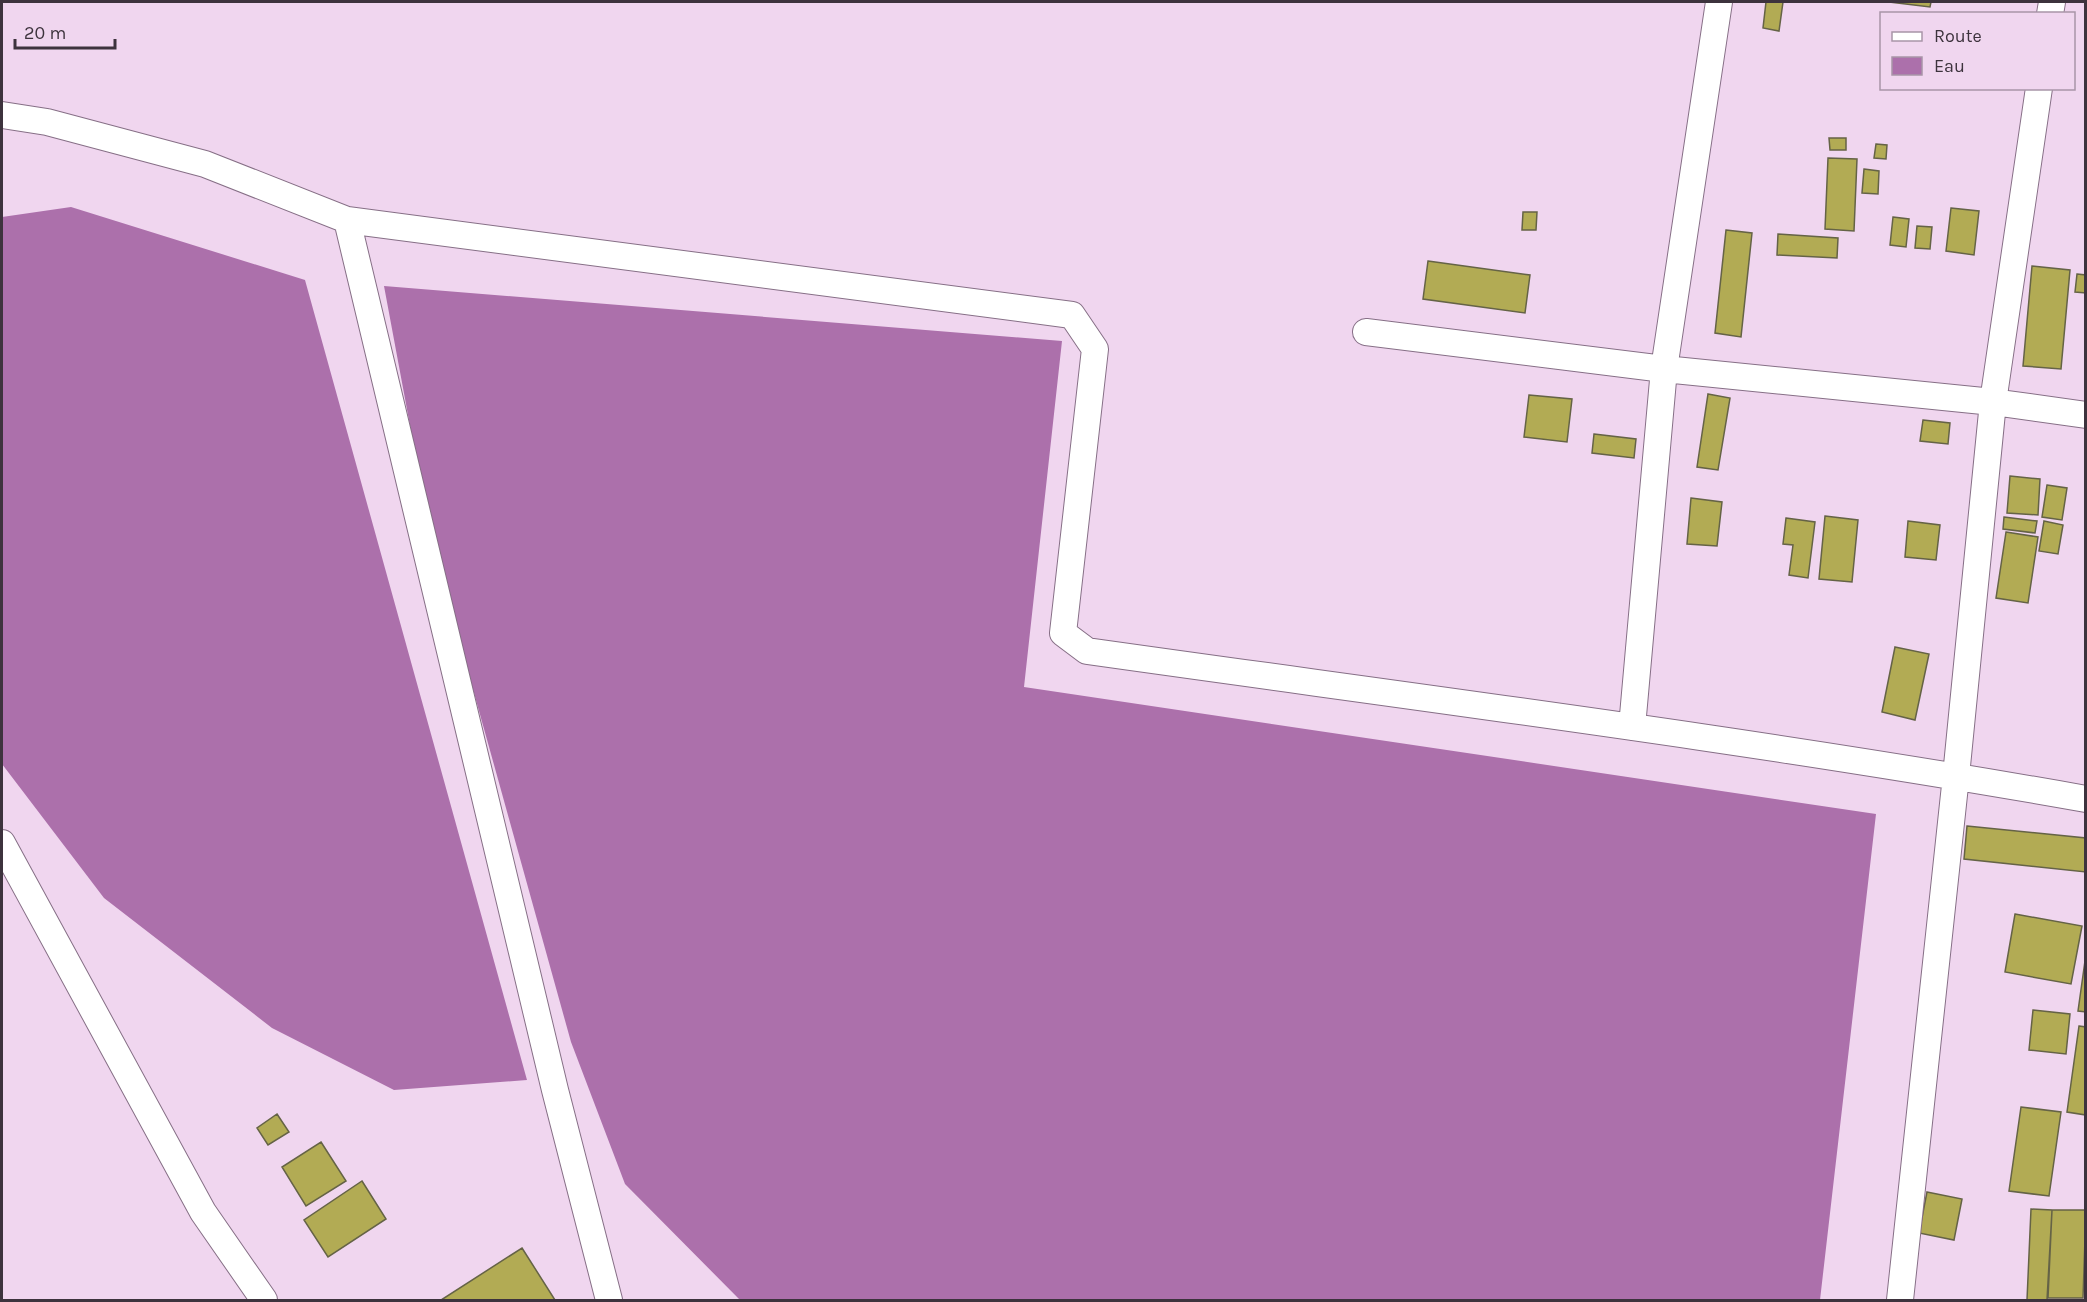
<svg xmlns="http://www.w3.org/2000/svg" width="2087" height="1302" font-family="Karla,sans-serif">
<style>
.water{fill:#ac70ab}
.building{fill:#b2ab54;stroke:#656346;stroke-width:1.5}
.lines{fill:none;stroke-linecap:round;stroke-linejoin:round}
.minor-casing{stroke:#866f86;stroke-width:28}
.minor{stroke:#fff;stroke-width:26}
</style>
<rect width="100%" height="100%" fill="#f0d6ef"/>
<path class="water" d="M71,207L305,280L527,1080L394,1090L272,1028L104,898L2,764V217Z
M384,286L1062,341L1024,687L1876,814L1820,1300H740L625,1184L571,1042L431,538Z"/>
<path class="building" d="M1766,2H1783L1779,31L1763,28Z
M1889,2H1931L1930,7Z
M1829,138H1846V150H1830Z
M1876,144L1887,145L1886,159L1874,158Z
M1828,158L1857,159L1854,231L1825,229Z
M1864,169L1879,171L1878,194L1862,193Z
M1951,208L1979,211L1974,255L1946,251Z
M1523,212H1537L1536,230H1522Z
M1893,217L1909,219L1906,247L1890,245Z
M1917,226L1932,227L1930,249L1915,248Z
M1726,230L1752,233L1741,337L1715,333Z
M1778,234L1838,238L1837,258L1777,255Z
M1428,261L1530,275L1525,313L1423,299Z
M2032,266L2070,270L2061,369L2023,366Z
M2077,274L2086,275V293L2075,292Z
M1708,394L1730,398L1718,470L1697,467Z
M1529,395L1572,399L1567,442L1524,437Z
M1923,420L1950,423L1948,444L1920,441Z
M1594,434L1636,439L1634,458L1592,453Z
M2010,476L2040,479L2038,515L2007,513Z
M2047,485L2067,488L2062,520L2042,517Z
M1691,498L1722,502L1717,546L1687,544Z
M1825,516L1858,520L1852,582L1819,579Z
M2004,517L2037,521L2035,533L2003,529Z
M1786,518L1815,522L1808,578L1789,575L1793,545L1783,544Z
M1908,521L1940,525L1936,560L1905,557Z
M2044,521L2063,525L2058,554L2039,551Z
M2006,532L2038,537L2028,603L1996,598Z
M1895,647L1929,654L1915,720L1882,712Z
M1967,826L2086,838V872L1964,859Z
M2015,914L2082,926L2071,984L2005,972Z
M2085,961H2086V1012L2078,1011Z
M2033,1010L2070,1014L2066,1054L2029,1050Z
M2079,1026L2086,1027V1115L2067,1112Z
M2021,1107L2061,1112L2049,1196L2009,1191Z
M277,1114L289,1132L268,1145L257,1128Z
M321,1142L346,1181L306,1206L282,1167Z
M362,1181L386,1219L328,1257L304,1220Z
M1927,1192L1962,1199L1954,1240L1919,1233Z
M2031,1209L2052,1210L2047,1300H2027Z
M2052,1210H2086L2083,1298H2048Z
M522,1248L555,1300H441Z"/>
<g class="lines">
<g class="minor-casing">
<path id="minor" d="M2050,14L2052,2
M2,115L47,122L205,164L347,220L1072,315L1095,349L1063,633L1087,651C1420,698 1754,740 2086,799
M347,220L555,1090L609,1300
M1366,332L1664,369L1993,402L2086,415
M1632,727L1664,369L1719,2
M2,843L203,1212L264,1300
M1900,1300L1956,776L1993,402L2039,88"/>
</g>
<use href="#minor" class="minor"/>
</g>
<rect width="2087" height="1302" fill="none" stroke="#3d333d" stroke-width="6"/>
<rect x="1880" y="12" width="195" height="78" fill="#f0d6ef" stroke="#a895a8" stroke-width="1.5"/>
<rect x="1892" y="32" width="30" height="9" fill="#ffffff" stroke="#a895a8" stroke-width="1.5"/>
<text x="1934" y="42" font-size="18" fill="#3d333d">Route</text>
<rect x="1892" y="57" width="30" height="18" fill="#ac70ab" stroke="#a895a8" stroke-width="1.5"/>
<text x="1934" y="72" font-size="18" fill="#3d333d">Eau</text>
<path d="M15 39v9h100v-9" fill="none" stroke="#3d333d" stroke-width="3"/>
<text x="24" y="39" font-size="18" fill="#3d333d" stroke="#f0d6ef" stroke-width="4.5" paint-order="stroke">20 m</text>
</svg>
